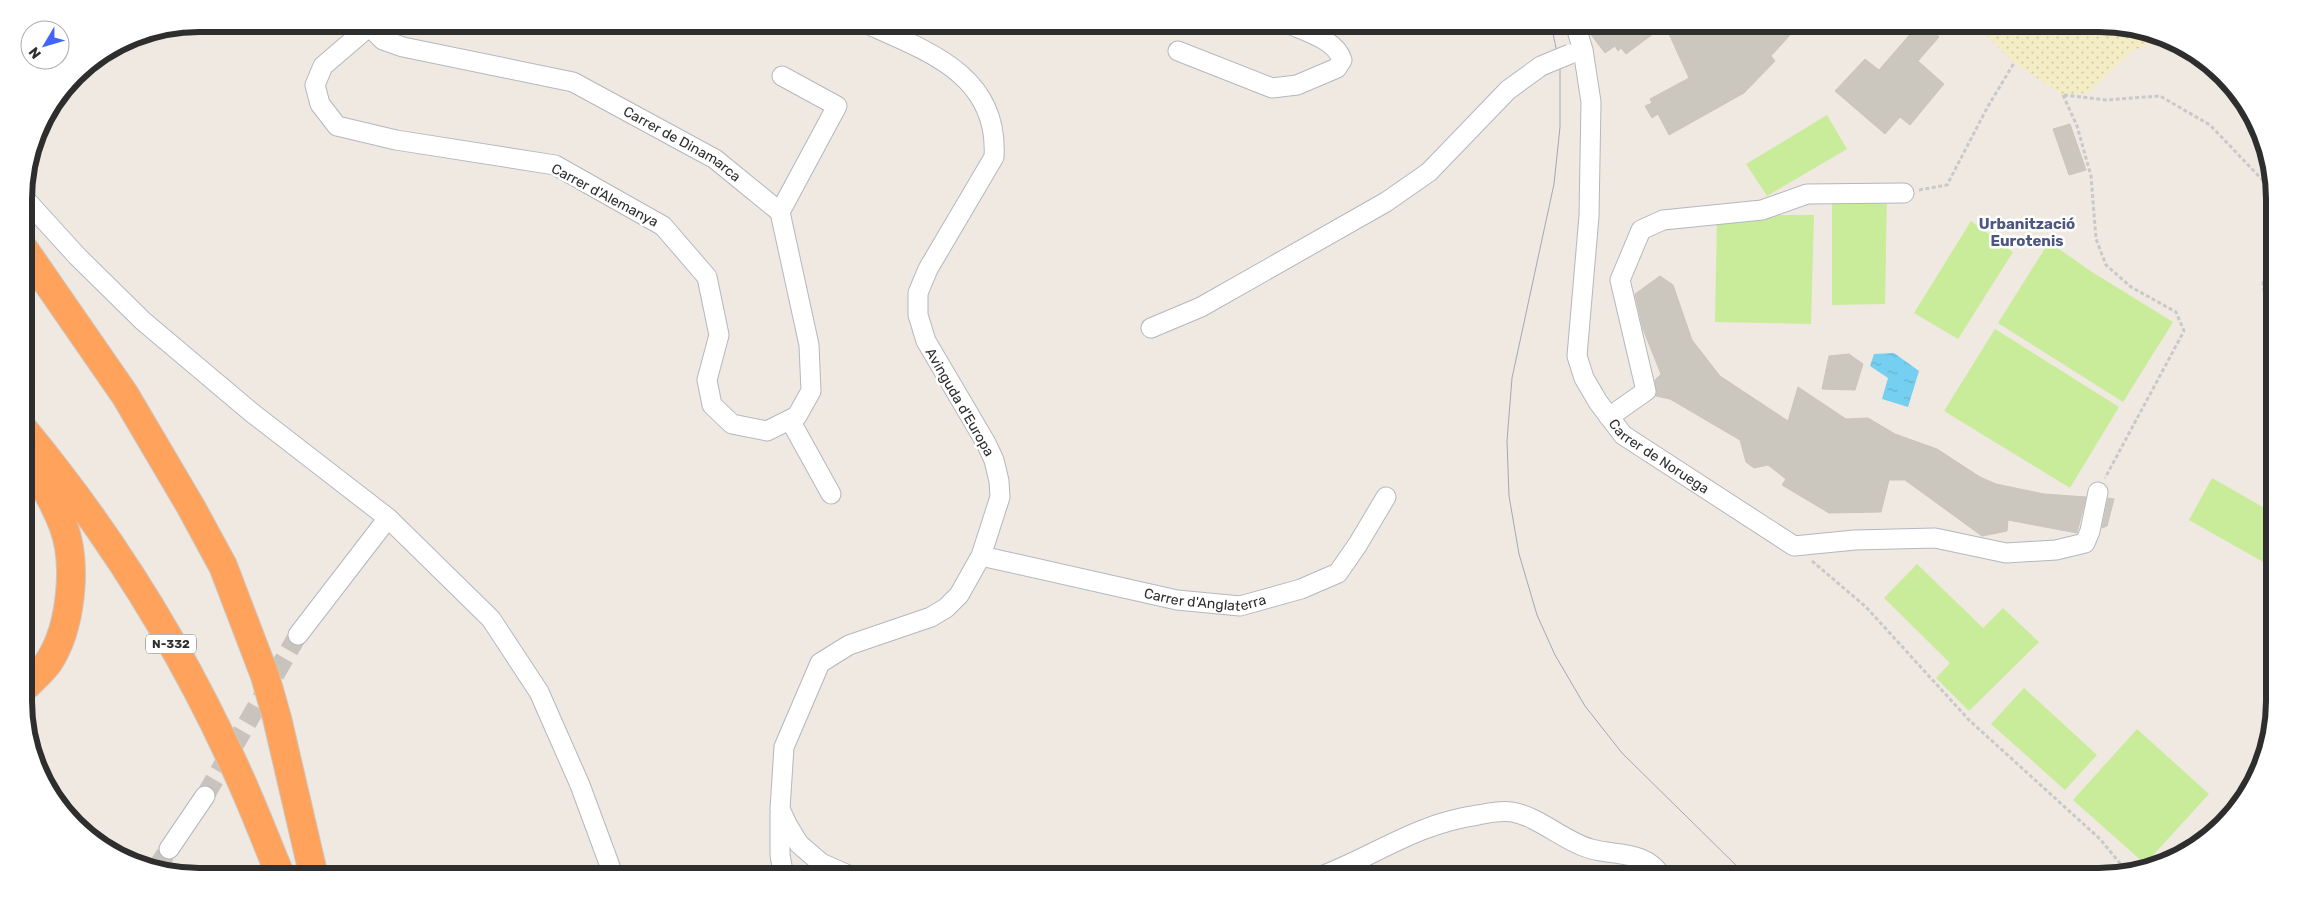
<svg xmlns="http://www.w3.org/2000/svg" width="2299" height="901" font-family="Rubik,sans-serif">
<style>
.sand{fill:url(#sand-dots)}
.pitch{fill:#c9ec9a}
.water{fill:url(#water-ripples)}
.building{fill:#cbc7bf;stroke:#cbc5ba}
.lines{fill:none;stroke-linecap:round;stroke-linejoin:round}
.minor-tunnel{stroke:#c8c4bd;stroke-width:19;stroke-dasharray:19 9;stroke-linecap:butt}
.minor-casing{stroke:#b4b7c1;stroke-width:21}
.highway-casing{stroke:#c9c9c9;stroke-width:30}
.path{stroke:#c9c9c9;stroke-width:3;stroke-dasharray:4 2.5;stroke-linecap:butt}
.minor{stroke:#fff;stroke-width:19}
.highway{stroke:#ffa35c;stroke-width:28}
.tram{stroke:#a3a6b8;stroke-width:1}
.minor-bridge-casing{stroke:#b4b7c1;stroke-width:21;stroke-linecap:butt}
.minor-bridge{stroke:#fff;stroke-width:19}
.labels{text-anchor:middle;stroke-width:5;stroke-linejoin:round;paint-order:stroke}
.shield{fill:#fff;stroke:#6d6d6d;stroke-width:1}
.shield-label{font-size:12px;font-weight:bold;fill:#2e2e2e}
.street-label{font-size:14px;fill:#2e2e2e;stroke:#fff}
.neighbourhood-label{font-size:15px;font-weight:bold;fill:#4d5680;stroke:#fff}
.rim{fill:none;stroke:#2e2e2e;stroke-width:6}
</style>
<defs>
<pattern id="sand-dots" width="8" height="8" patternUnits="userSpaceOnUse" patternTransform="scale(1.25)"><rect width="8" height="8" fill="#f3ecc5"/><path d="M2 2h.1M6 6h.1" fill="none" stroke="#d1cbaa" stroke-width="1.8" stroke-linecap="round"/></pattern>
<pattern id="water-ripples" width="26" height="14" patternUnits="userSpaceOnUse" patternTransform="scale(1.25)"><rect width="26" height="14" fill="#75cff0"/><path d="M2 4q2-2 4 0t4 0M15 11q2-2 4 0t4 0" fill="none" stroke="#66b2ce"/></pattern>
</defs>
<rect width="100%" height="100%" fill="#efe9e1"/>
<path class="sand" d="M1975,24C2026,24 2122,16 2166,38L2132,51L2088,93L2063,95L2014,63Z"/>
<path class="pitch" d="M1827,115L1847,149L1767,196L1746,164Z
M1832,194H1887L1885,304L1832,305Z
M1717,215H1814L1811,324L1715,322Z
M1971,221L2013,252L1958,339L1914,313Z
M2049,242L2092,272L2173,322L2123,402L1998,323Z
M1995,329L2119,407L2070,488L1944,411Z
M2212,478L2275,514V562L2272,567L2189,520Z
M1917,564L1983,628L2003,608L2039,642L1969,711L1936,678L1950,663L1884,598Z
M2024,688L2097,755L2065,790L1991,724Z
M2137,729L2209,794L2145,864L2073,800Z"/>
<path class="water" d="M1894,353L1919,371L1908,407L1882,399L1888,378L1870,366L1874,354Z"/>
<path class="building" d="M1587,24H1800L1771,56L1775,61L1744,93L1669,135L1658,114L1652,118L1645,106L1652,103L1650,99L1689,78L1665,25L1626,54L1621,48L1618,51L1615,46L1605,53L1589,32Z
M1919,24H1924L1939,37L1918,61L1944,84L1910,125L1900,117L1885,134L1835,91L1865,59L1879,70Z
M2070,124L2086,170L2069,175L2053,129Z
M1660,276L1673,285L1692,340L1720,376L1788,421L1798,387L1846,419L1868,418L1895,434L1937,449L1980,477L1996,484L2044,494L2086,497L2077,533L2008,520L2007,531L1982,536L1905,480H1889L1881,512L1829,513L1782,485L1786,479L1768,465L1754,468L1746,462L1740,440L1670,399L1656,396L1655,380L1661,374L1643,329L1635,294Z
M1849,354L1863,364L1855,390L1822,389L1829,356Z
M2108,498L2114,499L2107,526L2102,528Z"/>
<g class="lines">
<path class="minor-tunnel" d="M205,796L298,635
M155,870L169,849"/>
<g class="minor-casing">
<g id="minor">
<path id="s1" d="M1575,24L1583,50L1591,102L1589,216L1577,356L1584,378L1598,402L1623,435L1794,546L1855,540L1935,538L2006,553L2056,550L2085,543L2090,531L2098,492"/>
<path id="s2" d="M369,26L383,40L403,47L573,82L715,159L780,212L809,345L811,391L797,416L767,431L732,424L712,405L707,380L719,335L707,277L663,226L555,165L396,140L337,126L320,104L315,85L323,66L372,24"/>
<path d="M1178,51L1272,88L1297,85L1337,68L1342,60C1336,40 1307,32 1289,24"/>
<path d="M27,201L77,256L143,321L251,412L388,518L491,619L539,692L580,785L614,877"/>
<path d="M780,212L837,106L782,76"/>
<path d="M1151,328L1201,307L1386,202L1429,172L1508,90L1541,66"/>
<path d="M1609,417L1646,391L1620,280L1641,230L1663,220L1762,210L1807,194L1904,193"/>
<path d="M790,420L831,494"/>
<path id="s3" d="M981,556L1177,600L1240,606L1301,589L1338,573L1358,544L1386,497"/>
<path d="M298,635L388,518"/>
<path d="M780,813V855L784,877"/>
<path d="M169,849L205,796"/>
<path d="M853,877L821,863L799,844L788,826L780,809L784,747L820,663L849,645L931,617L946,608L959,595L981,556L1000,497L999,481L994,460L986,443L926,341L918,315V293L928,269L994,157C999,76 930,52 867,24"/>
<path d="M1319,877C1375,856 1415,824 1478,815C1489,813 1500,810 1512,812C1540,817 1563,841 1591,849C1617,856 1646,850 1662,877"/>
<path d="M1616,877H1618"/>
</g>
</g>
<g class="highway-casing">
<path id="highway" d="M24,249L125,395L191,507L223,566L265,676L277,718L314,877
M25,431C111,535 184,653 239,776C254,809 267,843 281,877
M26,459C41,479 54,502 63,525C78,564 71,629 48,663C42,671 34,678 27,685"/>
</g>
<path class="path" d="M2063,95L2077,126L2091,176L2096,239L2106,265L2131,287L2176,312L2184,331L2105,478
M2064,95L2106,100L2160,96L2210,125L2274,192
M1919,190L1947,185L1987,108L2014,63
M2274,237L2263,283L2271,338L2274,344
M1812,561L1866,607L1969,720L2100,839L2128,873"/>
<use href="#minor" class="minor"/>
<use href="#highway" class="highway"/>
<path class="tram" d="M1551,24L1560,67V127L1554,184L1512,378L1507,441L1509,496L1519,554L1537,615L1555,655L1585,706L1622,753L1748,877"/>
<g class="minor-bridge-casing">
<path id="minor-bridge" d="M1541,66L1570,54"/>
</g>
<use href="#minor-bridge" class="minor-bridge"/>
</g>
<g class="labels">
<rect class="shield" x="146" y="634.5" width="50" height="19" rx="4"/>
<g class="shield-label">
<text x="171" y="648">N-332</text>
</g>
<g class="street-label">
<text dy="5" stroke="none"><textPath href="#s2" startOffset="340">Carrer de Dinamarca</textPath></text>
<text transform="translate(605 195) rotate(28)" y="5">Carrer d'Alemanya</text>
<text transform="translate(960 402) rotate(60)" y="5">Avinguda d'Europa</text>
<text dy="5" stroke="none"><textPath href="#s1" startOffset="468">Carrer de Noruega</textPath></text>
<text dy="5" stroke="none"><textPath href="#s3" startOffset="229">Carrer d'Anglaterra</textPath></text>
</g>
<g class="neighbourhood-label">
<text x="2027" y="229">Urbanització<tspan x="2027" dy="17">Eurotenis</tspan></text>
</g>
</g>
<path d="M0 0H2299V901H0ZM199 32H2099A167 167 0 0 1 2266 199V701A167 167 0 0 1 2099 868H199A167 167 0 0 1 32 701V199A167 167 0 0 1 199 32Z" fill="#fff" fill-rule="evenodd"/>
<path class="rim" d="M199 32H2099A167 167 0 0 1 2266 199V701A167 167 0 0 1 2099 868H199A167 167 0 0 1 32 701V199A167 167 0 0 1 199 32Z"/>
<g transform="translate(45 45) rotate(232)"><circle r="24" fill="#ffffff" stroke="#ababab"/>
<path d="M0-4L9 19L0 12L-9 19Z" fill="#4264fb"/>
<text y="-8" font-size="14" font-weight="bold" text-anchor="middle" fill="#2e2e2e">N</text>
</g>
</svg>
